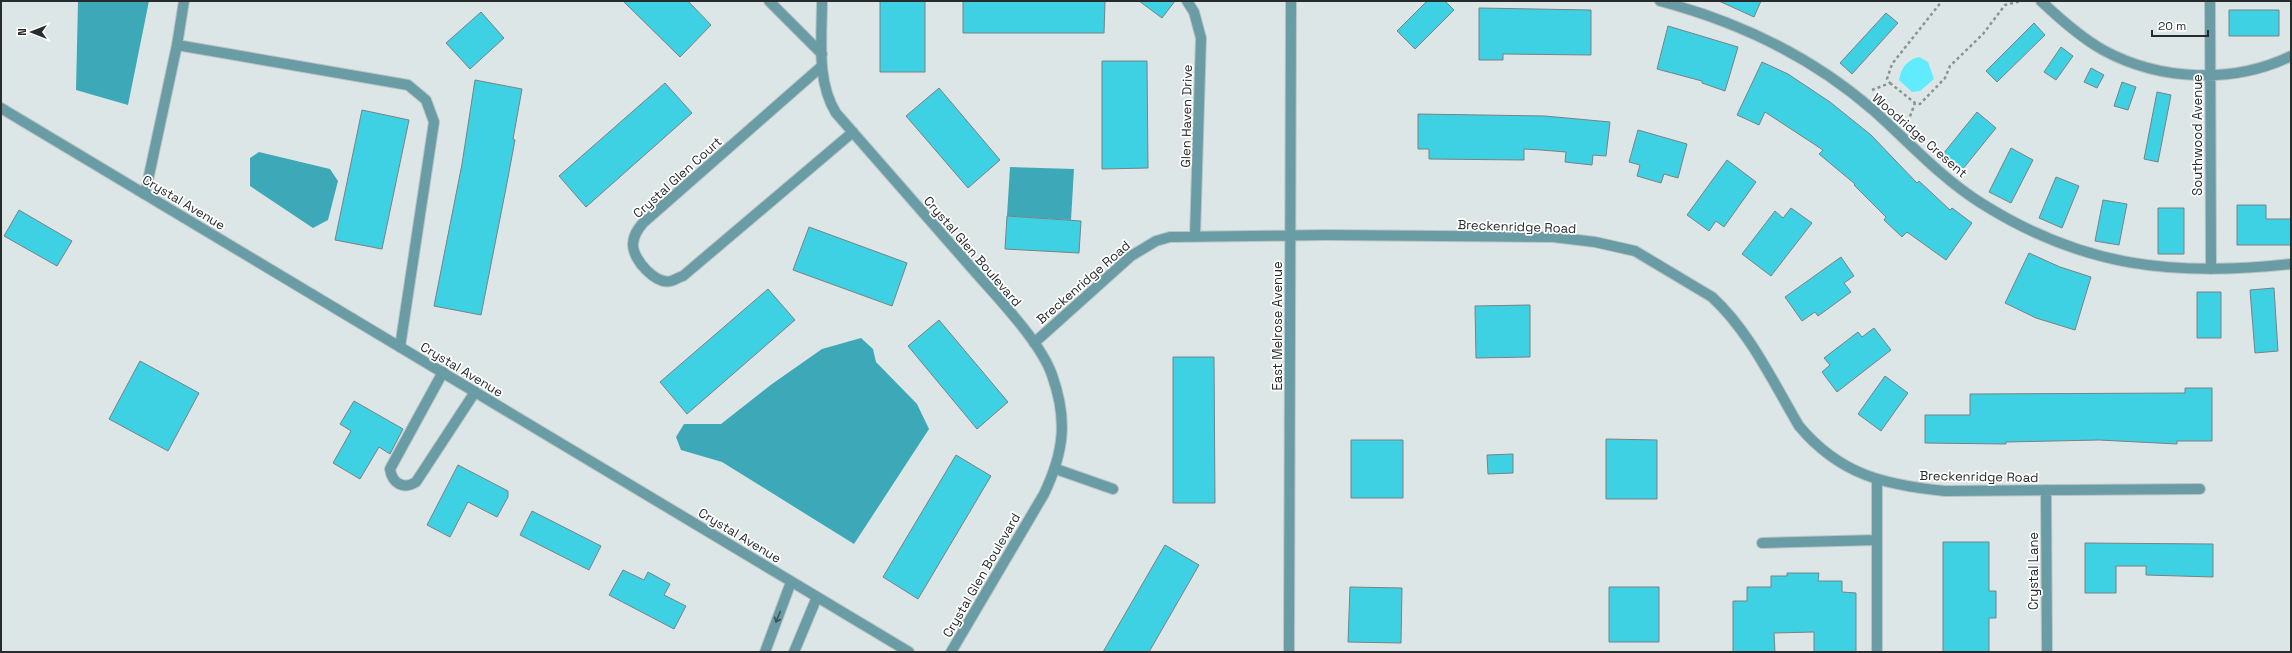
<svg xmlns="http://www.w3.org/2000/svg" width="2292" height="653" font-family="'Space Grotesk',sans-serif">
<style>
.green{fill:#60ebfe}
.water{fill:#3da8b7}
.building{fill:#3ed1e4;stroke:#798284}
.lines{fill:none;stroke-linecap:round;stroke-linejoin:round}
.service-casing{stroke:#bbc4c5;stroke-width:12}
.minor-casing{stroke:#bbc4c5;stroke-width:12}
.tertiary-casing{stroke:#bbc4c5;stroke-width:12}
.path{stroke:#8b9293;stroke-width:2.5;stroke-dasharray:3 3;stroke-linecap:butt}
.service{stroke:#699ca4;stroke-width:10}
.minor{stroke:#699ca4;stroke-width:10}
.tertiary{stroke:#699ca4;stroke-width:10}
.oneway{stroke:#3e5355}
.labels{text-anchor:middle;stroke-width:3.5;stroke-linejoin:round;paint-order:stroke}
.street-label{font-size:13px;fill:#272b2b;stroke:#fff}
</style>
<rect width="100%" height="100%" fill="#dce6e7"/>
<path class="green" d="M1919,57L1928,62L1934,79L1920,91L1912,92L1899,80C1901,68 1907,60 1919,57Z"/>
<path class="water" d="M78,1H149L128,105L76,90Z
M259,152L330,169L338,181L328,220L313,228L250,186V158Z
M1010,167L1074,169L1071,220L1007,216Z
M861,338L873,349L876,362L917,404L929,429L854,544L722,462L681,450L676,437L684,424H721L772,384L822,349Z"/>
<path class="building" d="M623,1H688L711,25L680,57Z
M880,1H925V72H880Z
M963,1H1105L1104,33H963Z
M1139,1H1175L1162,18Z
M1427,1H1445L1454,10L1415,49L1397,31Z
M1719,1H1761L1754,17Z
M1479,8L1591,10V55L1503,54V60H1479Z
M2229,10H2279V36H2229Z
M481,12L504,38L470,69L446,43Z
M1886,13L1898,23L1852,74L1840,63Z
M2034,23L2045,35L1997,82L1986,71Z
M1668,26L1738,47L1725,91L1702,83V81L1657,69Z
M2061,47L2073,56L2056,80L2044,72Z
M1102,61H1147L1148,168L1102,169Z
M1762,62L1788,74L1830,102L1871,135L1917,183L1919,181L1950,210L1952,208L1972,223L1946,260L1907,232L1902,237L1884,220L1886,217L1854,185L1855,184L1819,154L1823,150L1765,112L1759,125L1737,115Z
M2091,68L2104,75L2097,88L2084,82Z
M475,80L522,89L513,139L515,140L506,188L481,315L434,306L462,164Z
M2122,82L2136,87L2128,110L2114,106Z
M665,83L692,113L586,207L559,176Z
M939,88L1000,160L968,188L906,116Z
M2157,92L2171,95L2158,162L2144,159Z
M362,110L409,120L382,249L335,240Z
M1977,112L1996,128L1962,170L1943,154Z
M1418,114L1545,116L1610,122L1606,156L1593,155L1592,165L1565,162L1566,152L1541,150L1524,149V160L1429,159V149H1418Z
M1638,130L1687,144L1678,178L1664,174L1661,183L1637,176L1640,165L1629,162Z
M2011,148L2033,160L2011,203L1989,192Z
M1727,160L1756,182L1724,227L1716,221L1709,231L1687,215Z
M2056,177L2079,186L2062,228L2039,218Z
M2103,200L2127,204L2119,245L2095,241Z
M2237,205H2266V219H2291V245H2237Z
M1791,208L1812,223L1771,276L1742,254L1775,211L1783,218Z
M2158,208H2184V254H2158Z
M19,210L72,241L57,266L4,236Z
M1007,216L1081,221L1079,253L1005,249Z
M809,227L907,263L892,306L793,270Z
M2029,253L2060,267L2091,277L2075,330L2036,318L2005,303Z
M1841,257L1854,276L1844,283L1851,292L1818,316L1815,312L1802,321L1785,297Z
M2274,288L2278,351L2255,353L2250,290Z
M768,289L795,320L687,414L660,382Z
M2197,292H2221V338H2197Z
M1530,305V357L1476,358L1475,306Z
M939,320L1008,402L977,429L908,346Z
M1874,328L1891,350L1837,392L1822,372L1830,365L1824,358L1858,332L1862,337Z
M1173,357H1214L1215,503H1173Z
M140,361L199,393L168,451L109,419Z
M1885,376L1908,393L1881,431L1858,414Z
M2185,388H2212V441H2177V444L2099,440L2006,442V444L1925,443V415H1970V394L2185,393Z
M354,401L403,429L390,454L379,447L360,479L333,463L351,431L340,424Z
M1606,439L1657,440V499H1606Z
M1351,440H1403V498H1351Z
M1513,454V473L1488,474L1487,455Z
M956,455L991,476L918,599L883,577Z
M458,465L508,491V497L497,517L468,502L450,537L427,525Z
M532,511L601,546L589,570L520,535Z
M1943,542H1989V591H1996V618H1989V652H1943Z
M2085,543L2213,544V577L2146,575V566H2116V593H2085Z
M1165,545L1199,565L1149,652H1103Z
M623,570L644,580L648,572L670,584L664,595L686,606L674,629L609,595Z
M1787,573H1819L1818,581H1842V592L1856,593V652H1814V632L1774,633L1775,652H1733V601H1747V587H1771V576H1787Z
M1350,587L1402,588L1401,643L1348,642Z
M1609,587H1659V642H1609Z"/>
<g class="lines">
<g class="service-casing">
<path id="service" d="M145,194L177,45L184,1
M443,372L390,469C392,483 403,490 416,482L475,392
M1877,480V652
M1762,543L1877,540"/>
</g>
<g class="minor-casing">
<path id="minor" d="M769,1L822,54
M822,1C822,38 816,81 836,113C883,166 929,220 976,273C999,299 1041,343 1052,375C1068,420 1064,452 1044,494L951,652
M1187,1L1194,12L1201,38L1195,236
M1660,1C1739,22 1811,56 1873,110C1909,142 1940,177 1981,203C2082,267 2174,277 2291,264
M2041,1C2060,19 2080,37 2103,50C2160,81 2233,84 2291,56
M2210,1L2211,269
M177,45L408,85L426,100L434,122L400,347
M822,66L643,223C637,230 633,236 633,245C633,260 656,285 671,281C675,280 679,277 683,276L853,132
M1034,343L1131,256L1156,241L1170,237L1326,235L1553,237L1595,242L1635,251L1712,297C1750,332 1773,382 1799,426C1840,475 1885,485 1945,491L2200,489
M1056,469L1113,489
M2046,490L2047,652
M765,652L791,582
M794,652L817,597
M1289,652L1291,1"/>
</g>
<g class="tertiary-casing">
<path id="tertiary" d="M1,108L909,652"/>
</g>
<path class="path" d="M1890,83L1915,103
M1872,90L1890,83L1887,79L1892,64L1942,1
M1908,122L1915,103L1920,104L1945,78L1950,66L1983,34L2005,5L2021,1"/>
<use href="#service" class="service"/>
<use href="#minor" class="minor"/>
<use href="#tertiary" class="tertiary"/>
</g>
<defs><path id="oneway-shaft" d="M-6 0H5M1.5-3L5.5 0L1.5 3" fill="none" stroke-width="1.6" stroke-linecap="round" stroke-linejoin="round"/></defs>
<use class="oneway" href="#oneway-shaft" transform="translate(778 617) rotate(112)"/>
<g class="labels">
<g class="street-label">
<text transform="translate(1186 116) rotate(-89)" y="5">Glen Haven Drive</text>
<text transform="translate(1920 135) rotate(41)" y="5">Woodridge Cresent</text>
<text transform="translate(2197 135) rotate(-90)" y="5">Southwood Avenue</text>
<text transform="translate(677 177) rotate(-42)" y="5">Crystal Glen Court</text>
<text transform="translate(184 202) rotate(31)" y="5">Crystal Avenue</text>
<text transform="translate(1517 226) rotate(2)" y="5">Breckenridge Road</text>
<text transform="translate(973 251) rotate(49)" y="5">Crystal Glen Boulevard</text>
<text transform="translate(1083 282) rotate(-41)" y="5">Breckenridge Road</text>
<text transform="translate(1277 326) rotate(-90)" y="5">East Melrose Avenue</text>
<text transform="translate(462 369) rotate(31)" y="5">Crystal Avenue</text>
<text transform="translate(1979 476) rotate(1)" y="5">Breckenridge Road</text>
<text transform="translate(740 535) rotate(31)" y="5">Crystal Avenue</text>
<text transform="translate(2033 571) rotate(-90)" y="5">Crystal Lane</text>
<text transform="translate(981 575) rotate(-60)" y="5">Crystal Glen Boulevard</text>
</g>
</g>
<rect width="2292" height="653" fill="none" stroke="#272b2b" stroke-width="4"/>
<g transform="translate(32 32) rotate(270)" stroke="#ffffff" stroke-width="3" paint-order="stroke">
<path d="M0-3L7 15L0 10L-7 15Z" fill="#272b2b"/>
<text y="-6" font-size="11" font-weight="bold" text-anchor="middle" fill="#272b2b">N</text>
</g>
<path d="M2152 30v6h56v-6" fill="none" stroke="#272b2b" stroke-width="2"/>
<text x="2158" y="30" font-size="12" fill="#272b2b" stroke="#ffffff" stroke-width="3" paint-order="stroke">20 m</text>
</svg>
